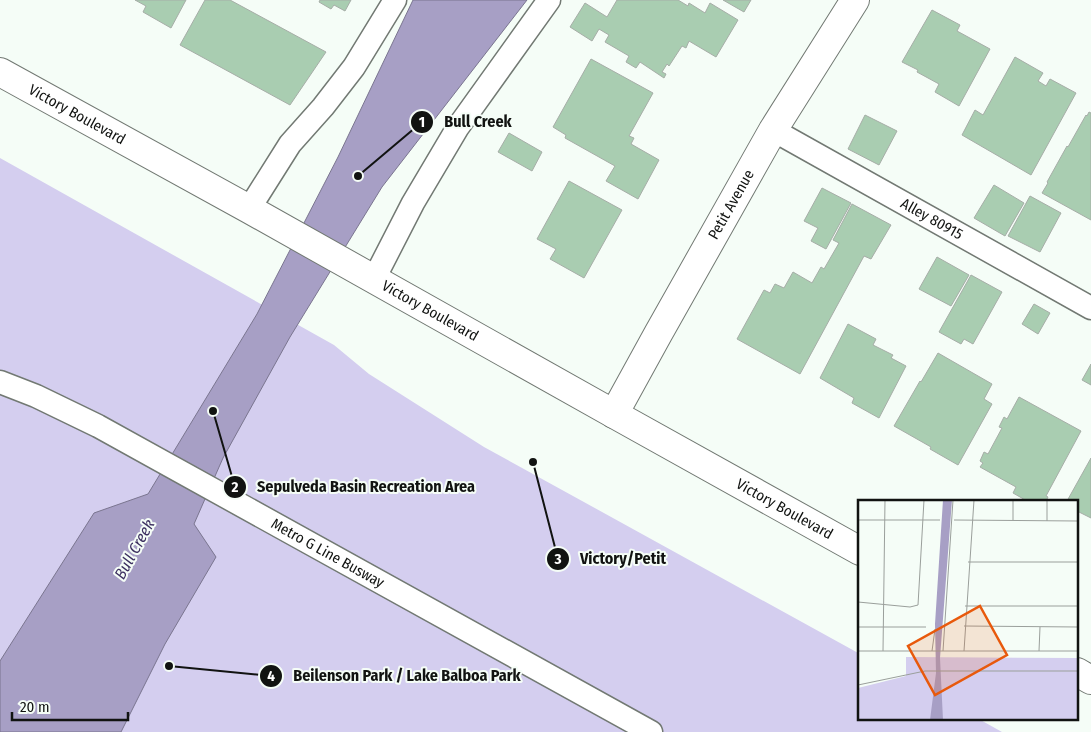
<svg xmlns="http://www.w3.org/2000/svg" width="1091" height="732" font-family="'Fira Sans Condensed',sans-serif">
<style>
.green{fill:#d4ceef}
.water{fill:#a79fc5;stroke:#7a758f}
.building{fill:#a9cdb1;stroke:#a6ada7}
.lines{fill:none;stroke-linecap:round;stroke-linejoin:round}
.service-casing{stroke:#727973;stroke-width:25}
.minor-casing{stroke:#727973;stroke-width:30}
.primary-casing{stroke:#727973;stroke-width:30}
.service{stroke:#fff;stroke-width:22}
.minor{stroke:#fff;stroke-width:28}
.primary{stroke:#fff;stroke-width:28}
.labels{text-anchor:middle;stroke-width:4;stroke-linejoin:round;paint-order:stroke}
.street-label{font-size:15px;fill:#111311;stroke:#f5fdf7}
.water-label{font-size:16px;font-style:italic;fill:#3c2f60;stroke:#f5fdf7}
.inset-road{fill:none;stroke:#9a9f9b;stroke-width:1}
.view{fill:#e8590c;fill-opacity:0.15;stroke:#e8590c;stroke-width:2.5}
.inset-edge{fill:none;stroke:#111311;stroke-width:2.5}
.leader{fill:none;stroke:#111311;stroke-width:2}
.callout-dot{fill:#111311;stroke:#f5fdf7;stroke-width:2}
.mark-label{font-size:15px;text-anchor:middle;font-weight:bold;fill:#fff}
.callout-label{font-size:16px;text-anchor:middle;font-weight:bold;fill:#111311;stroke:#f5fdf7;stroke-width:4;stroke-linejoin:round;paint-order:stroke}
</style>
<rect width="100%" height="100%" fill="#f5fdf7"/>
<path class="green" d="M0,158L334,345L369,374L484,447L860,654V718H977L1002,732H0Z"/>
<path class="water" d="M413,0H527L382,187L290,337L223,458L194,524L216,557L165,644L121,732H0V661L94,513L148,494L257,314L338,157Z"/>
<path class="building" d="M135,0H186L171,28L143,12L146,6Z
M205,0H230L326,52L290,105L180,45Z
M320,0H351L345,11L334,5L331,9L319,2Z
M617,0H678L688,6L689,3L705,13L710,3L738,20L716,57L689,41L686,48L682,46L669,66L667,64L662,72L666,74L664,78L640,62L636,68L626,62L629,56L605,42L609,35L599,29L592,41L570,27L585,3L607,17Z
M723,0H751L744,12Z
M932,10L960,25L957,31L990,49L959,106L935,92L939,84L917,72L918,70L902,62Z
M1015,57L1043,73L1038,81L1046,86L1050,79L1076,93L1031,175L962,135L975,110L983,115Z
M591,59L653,93L629,136L634,138L631,144L659,160L638,199L606,181L615,166L565,138L566,135L553,127Z
M1089,112L1091,113V220L1042,193L1048,183L1047,182L1067,146L1068,147L1086,115L1087,116Z
M865,115L897,131L879,165L848,149Z
M509,133L542,152L532,171L498,152Z
M569,181L622,210L584,278L550,259L556,249L537,239Z
M994,185L1024,203L1005,236L974,218Z
M822,188L851,203L826,249L811,241L818,228L804,221Z
M1030,196L1061,213L1040,252L1008,236Z
M852,204L891,225L871,259L864,256L800,374L737,339L764,290L770,293L775,284L784,288L793,272L812,283L821,267L824,269L839,243L833,240Z
M937,257L969,275L951,306L919,289Z
M971,275L1002,292L973,344L964,339L961,344L939,332Z
M1034,304L1050,313L1038,334L1022,324Z
M848,324L876,339L873,345L893,355L891,358L906,366L879,418L852,403L854,398L820,378Z
M938,353L992,384L984,399L992,404L958,465L930,449L931,447L894,426L920,381L921,382Z
M1091,364V385L1082,380Z
M1019,397L1081,431L1046,496L1048,497L1046,501H1027L1013,493L1016,487L980,467L983,463L980,461L984,452L988,454L1002,428L999,427L1004,417L1007,419Z
M1091,458V518L1077,511V501H1067Z"/>
<g class="lines">
<g class="service-casing">
<g id="service">
<path id="s1" d="M773,130L1091,308"/>
<path d="M249,209L290,144L323,107L354,67L395,0"/>
<path d="M374,279L413,203L458,127L549,0"/>
<path id="s2" d="M0,382L36,396L98,426L651,732"/>
</g>
</g>
<g class="minor-casing">
<g id="minor">
<path id="s3" d="M614,414L658,334L773,130L855,0"/>
</g>
</g>
<g class="primary-casing">
<g id="primary">
<path id="s4" d="M0,72L249,209L614,414L860,551"/>
<path d="M1077,672L1091,680"/>
</g>
</g>
<use href="#service" class="service"/>
<use href="#minor" class="minor"/>
<use href="#primary" class="primary"/>
</g>
<g class="labels">
<g class="street-label">
<text dy="5" stroke="none"><textPath href="#s4" startOffset="88">Victory Boulevard</textPath></text>
<text dy="5" stroke="none"><textPath href="#s3" startOffset="240">Petit Avenue</textPath></text>
<text dy="5" stroke="none"><textPath href="#s1" startOffset="182">Alley 80915</textPath></text>
<text dy="5" stroke="none"><textPath href="#s4" startOffset="492">Victory Boulevard</textPath></text>
<text dy="5" stroke="none"><textPath href="#s4" startOffset="898">Victory Boulevard</textPath></text>
<text dy="5" stroke="none"><textPath href="#s2" startOffset="370">Metro G Line Busway</textPath></text>
</g>
<g class="water-label">
<text transform="translate(134 549) rotate(-61)" y="6">Bull Creek</text>
</g>
</g>
<g transform="translate(858 500)">
<rect width="220" height="220" fill="#f5fdf7"/>
<path d="M48,157L220,158V220H0V188L48,176Z" fill="#d4ceef"/>
<path d="M85,0H94L82,158L85,220H72L78,173L77,124Z" fill="#a79fc5"/>
<path class="inset-road" d="M189,0V21M0,20H82M96,20L220,21M155,20V0M110,62H220M0,102L52,107L60,105L66,0M107,106H220M106,126L220,127M0,127H68M0,151H220M25,151L27,0M74,151L77,129M85,151L95,0M106,151L116,0M181,151L182,127M0,185L67,171H220"/>
<path class="view" d="M122,106L149,155L77,195L50,146Z"/>
<rect width="220" height="220" class="inset-edge"/>
</g>
<path class="leader" d="M358 176L422 122M213 411L235 487M533 462L558 559M169 666L271 676"/>
<g class="callout-dot">
<circle cx="358" cy="176" r="5"/>
<circle cx="213" cy="411" r="5"/>
<circle cx="533" cy="462" r="5"/>
<circle cx="169" cy="666" r="5"/>
<circle cx="422" cy="122" r="12"/>
<circle cx="235" cy="487" r="12"/>
<circle cx="558" cy="559" r="12"/>
<circle cx="271" cy="676" r="12"/>
</g>
<g class="mark-label">
<text x="422" y="127">1</text>
<text x="235" y="492">2</text>
<text x="558" y="564">3</text>
<text x="271" y="681">4</text>
</g>
<g class="callout-label">
<text x="478" y="127">Bull Creek</text>
<text x="366" y="492">Sepulveda Basin Recreation Area</text>
<text x="623" y="564">Victory/Petit</text>
<text x="407" y="681">Beilenson Park / Lake Balboa Park</text>
</g>
<path d="M12 712v8h116v-8" fill="none" stroke="#111311" stroke-width="2.5"/>
<text x="20" y="712" font-size="15" fill="#111311" stroke="#f5fdf7" stroke-width="4" paint-order="stroke">20 m</text>
</svg>
